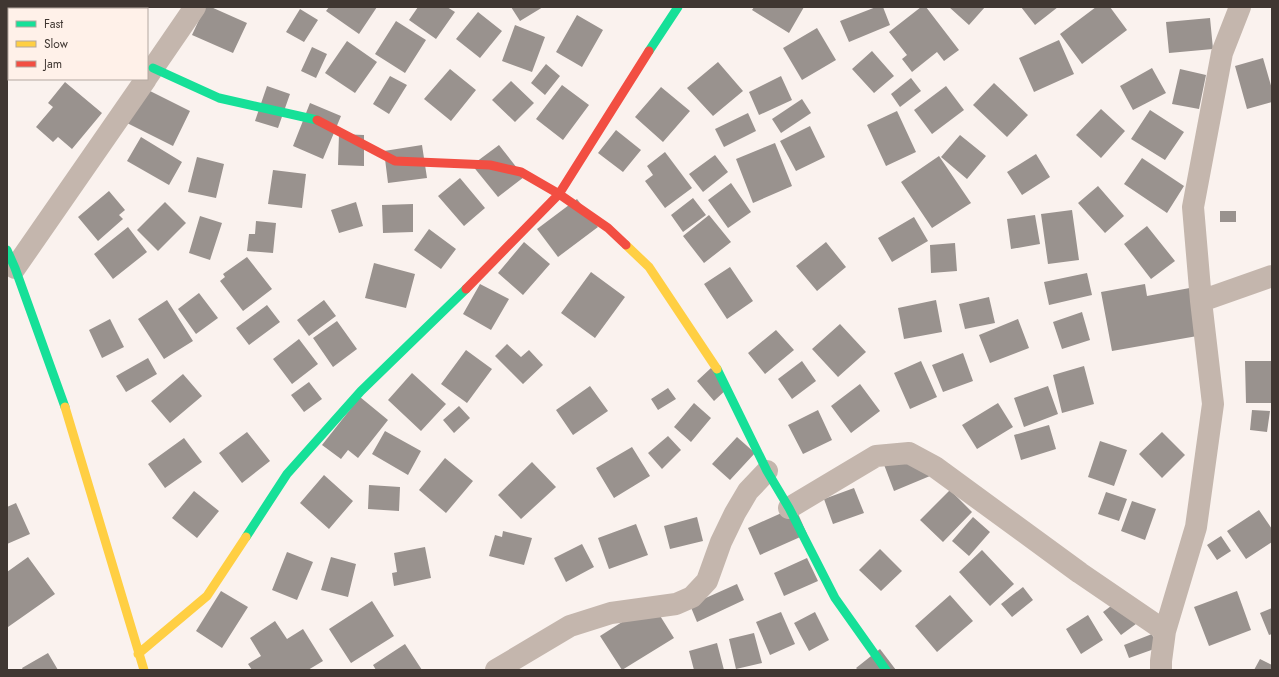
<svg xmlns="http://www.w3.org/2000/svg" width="1279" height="677" font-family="Jost,sans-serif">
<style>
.building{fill:#99928e}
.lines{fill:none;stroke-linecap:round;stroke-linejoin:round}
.street{stroke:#c4b6ad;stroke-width:22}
.fast{stroke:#16e098;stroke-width:9}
.slow{stroke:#ffcf43;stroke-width:9}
.jam{stroke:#f24e42;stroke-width:9}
</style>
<rect width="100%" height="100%" fill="#faf2ee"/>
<path class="building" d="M39,7H64L66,9H37Z
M84,7H141L143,9H82Z
M205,7H211L247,23L233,53L192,35Z
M329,7H377L359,34L326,11Z
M418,7H447L455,12L436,39L409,20Z
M511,7H543L520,21Z
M754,7H804L789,33L752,10Z
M876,7H883L890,25L849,42L840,21Z
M921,7H926L959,50L944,61L937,52L912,72L902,59L907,55L889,32Z
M949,7H985L969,25Z
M1021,7H1058L1035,25Z
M1096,7H1110L1127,30L1082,64L1060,34Z
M300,9L318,20L304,42L286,32Z
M478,12L502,31L480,58L456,39Z
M577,15L603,30L582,67L556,52Z
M1210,18L1213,49L1169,53L1166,22Z
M396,21L426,40L405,73L375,54Z
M515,25L545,37L532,72L502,61Z
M817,28L836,60L802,80L783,48Z
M1059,40L1074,74L1034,92L1019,58Z
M347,41L377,62L355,93L325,73Z
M312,47L327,54L316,78L301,71Z
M872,51L894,76L874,93L852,69Z
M1263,58L1272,89V102L1247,109L1235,66Z
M718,62L743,91L713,116L687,88Z
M546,64L560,76L545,95L531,83Z
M1152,68L1166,93L1133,110L1120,86Z
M450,69L476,90L451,121L424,99Z
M1180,69L1206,75L1199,109L1172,104Z
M390,76L407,85L389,114L373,104Z
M781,76L792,100L759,115L749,92Z
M911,78L921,91L900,107L891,94Z
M511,81L534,103L515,122L492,100Z
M65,82L102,113L72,149L58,137L53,142L36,127L53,107L48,103Z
M994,83L1028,115L1007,137L973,105Z
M138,85L190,111L173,146L121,120Z
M562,85L589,105L563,140L536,119Z
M267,86L290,94L278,128L255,121Z
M946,86L964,110L932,134L914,110Z
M661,87L690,111L663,142L635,117Z
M802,99L811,113L781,133L772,119Z
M310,103L341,116L323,159L293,146Z
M1101,109L1125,131L1101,158L1076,135Z
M1150,110L1184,132L1165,160L1131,139Z
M897,111L916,152L886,166L867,125Z
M748,113L756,131L724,147L715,129Z
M810,126L825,157L796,171L780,141Z
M616,130L641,150L623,172L598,153Z
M339,134L364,135V166L338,165Z
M960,135L986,156L967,179L941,157Z
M141,137L182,162L169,185L127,161Z
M775,143L792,186L753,203L736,159Z
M422,145L427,178L388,183L384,151Z
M499,145L524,177L498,197L472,165Z
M665,152L692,188L665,208L645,181L653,175L647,166Z
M1036,154L1050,177L1022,195L1007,172Z
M715,155L728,172L703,192L689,174Z
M939,156L971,203L932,228L901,182Z
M197,157L224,164L216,198L188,192Z
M1142,158L1184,186L1167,213L1124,184Z
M273,170L306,174L302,208L268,204Z
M460,178L485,208L464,226L438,196Z
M731,183L751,212L728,228L708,200Z
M1098,186L1124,216L1105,233L1078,203Z
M109,191L125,210L119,215L123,219L98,241L78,217Z
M693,198L706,215L683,232L671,215Z
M577,199L598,227L558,257L537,229Z
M165,202L186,223L158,251L137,230Z
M356,202L363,226L339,233L331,210Z
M413,204V232L383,233L382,205Z
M1072,210L1079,260L1048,264L1041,214Z
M1220,211H1236V222H1220Z
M709,215L731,242L704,263L683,236Z
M1035,215L1040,244L1011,249L1007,219Z
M200,216L222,223L210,260L189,253Z
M914,217L928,241L892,262L878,238Z
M256,221L276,223L273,253L247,251L249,234H255Z
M1147,226L1175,261L1151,279L1124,244Z
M128,227L147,252L113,279L94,254Z
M429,229L456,249L441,269L414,250Z
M524,242L550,264L523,295L498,273Z
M826,242L846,267L817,291L796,266Z
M955,243L957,271L931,273L930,245Z
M247,257L272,289L243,311L220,281L225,277L223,274Z
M374,263L415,274L406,308L365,298Z
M730,267L753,301L727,319L704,284Z
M591,272L625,297L595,338L561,313Z
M1087,273L1092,295L1049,305L1044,282Z
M480,284L509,299L491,330L463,314Z
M1145,284L1147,296L1195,287L1203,335L1112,351L1101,292Z
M199,293L218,318L196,334L178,309Z
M989,297L995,323L965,329L959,304Z
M167,300L193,341L164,359L138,319Z
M324,300L336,316L309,336L297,320Z
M936,300L942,332L904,339L898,308Z
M267,305L280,322L249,345L236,328Z
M1082,312L1090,340L1062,349L1053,322Z
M110,319L124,347L102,358L89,330Z
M1018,319L1029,348L990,363L979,335Z
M337,321L357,349L333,367L313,338Z
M840,324L866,352L838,377L812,349Z
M776,330L794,350L765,374L748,353Z
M299,339L318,364L292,384L273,359Z
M507,344L521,357L529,350L543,365L523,384L495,356Z
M466,350L492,369L467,403L441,384Z
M963,353L973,381L943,392L932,365Z
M148,358L157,374L126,392L116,376Z
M802,361L816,381L792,399L778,379Z
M921,361L937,397L910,409L894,373Z
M1245,361H1272V403H1246Z
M1084,366L1094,404L1062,413L1053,375Z
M711,368L728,388L714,401L697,381Z
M412,373L446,404L421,431L388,400Z
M183,374L202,396L170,423L151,401Z
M309,382L322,399L304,412L291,395Z
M860,384L880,411L851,433L831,406Z
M590,386L608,411L573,435L556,410Z
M1048,386L1058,414L1024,427L1014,398Z
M668,388L676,399L658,410L651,399Z
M360,397L388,420L358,458L348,450L341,459L322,445Z
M694,403L711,418L691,442L674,427Z
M998,403L1013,427L977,449L962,425Z
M459,406L470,418L454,433L443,420Z
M818,410L832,440L803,454L788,425Z
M1252,410L1270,411L1267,432L1250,430Z
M1049,425L1056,449L1021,460L1014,435Z
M385,431L421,451L408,475L372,454Z
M247,432L270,461L242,483L219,453Z
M1162,432L1185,455L1162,478L1139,454Z
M668,436L681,450L662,469L648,453Z
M737,437L755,453L730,480L712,464Z
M184,438L202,462L165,488L148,464Z
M1100,441L1127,450L1114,486L1088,477Z
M632,447L650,476L614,498L596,468Z
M919,448L930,476L894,491L883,462Z
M445,458L473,481L446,513L419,490Z
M532,462L556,487L521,519L498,495Z
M324,475L353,501L329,529L300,503Z
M369,485L400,487L399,511L368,509Z
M854,488L864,513L833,524L824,499Z
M950,490L972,512L943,542L920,520Z
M194,491L219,511L197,538L172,518Z
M1106,492L1127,499L1119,521L1098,514Z
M1132,501L1156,509L1145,540L1121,531Z
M16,503L30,534L7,544V507Z
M795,507L807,534L760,555L748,528Z
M1259,510L1272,529V542L1246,559L1227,531Z
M697,517L703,541L670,549L664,526Z
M973,517L990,532L969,556L952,541Z
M636,524L648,555L609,569L598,538Z
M503,531L532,538L524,565L489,556L495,535L502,537Z
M1221,536L1231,551L1217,560L1207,545Z
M582,544L594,567L566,582L554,558Z
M425,547L431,578L394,586L392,573L397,572L394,553Z
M880,549L902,571L881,591L859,570Z
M982,550L1014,584L990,606L959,572Z
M287,552L313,562L297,600L272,590Z
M28,557L55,594L8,627L7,626V572Z
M331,557L356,564L348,597L321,590Z
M807,558L818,581L784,596L774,573Z
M737,584L744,600L697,622L690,605Z
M1023,587L1033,600L1012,617L1001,604Z
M221,591L248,607L222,648L196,631Z
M1237,591L1251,630L1209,646L1194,607Z
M950,595L973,621L937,652L915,626Z
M1123,597L1140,621L1121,635L1103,612Z
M372,601L394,636L351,663L329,629Z
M652,603L674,638L622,670L600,636Z
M1272,608V634L1269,635L1260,613Z
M781,612L795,644L770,655L756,622Z
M815,612L829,640L809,651L794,623Z
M1088,615L1103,640L1081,654L1066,629Z
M275,621L287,639L303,629L323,661L308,670H252L248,664L261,656L250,638Z
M754,633L762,663L736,669L729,639Z
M1152,634L1157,648L1129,658L1124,645Z
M717,643L724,670H694L689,651Z
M405,644L422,670H376L373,665Z
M880,649L896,670H858L856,668Z
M48,653L58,670H23L22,668Z
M1260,659L1272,665V670H1254Z"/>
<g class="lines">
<path class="street" d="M147,77L195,7
M15,268L146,79
M1201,301L1272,276
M789,508L876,456L909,453L935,467L1080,573L1165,631
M496,670L570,626L611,613L676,604L692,597L707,581L721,542L735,513L748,491L767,471
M1161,670V661L1165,631L1196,527L1213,404L1201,301L1193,207L1222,53L1240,7"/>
<path class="fast" d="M649,51L678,7
M153,68L219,98L317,120
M7,250L15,268L65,407
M717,369L767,471L789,508L835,598L886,670
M246,537L287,474L361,391L466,289"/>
<path class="slow" d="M626,245L649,267L717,369
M65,407L144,670
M138,654L207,596L246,537"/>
<path class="jam" d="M317,120L395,161L490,165L521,172L559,194L608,228L626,245
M466,289L559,194L649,51"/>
</g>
<rect width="1279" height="677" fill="none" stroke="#403732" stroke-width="16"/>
<rect x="8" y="8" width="140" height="72" fill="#fff1e9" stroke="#b3a7a0"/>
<rect x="16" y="21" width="20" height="6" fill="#16e098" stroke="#b3a7a0"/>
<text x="44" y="28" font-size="12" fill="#403732">Fast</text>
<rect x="16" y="41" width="20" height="6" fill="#ffcf43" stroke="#b3a7a0"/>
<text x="44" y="48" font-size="12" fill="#403732">Slow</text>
<rect x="16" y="61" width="20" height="6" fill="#f24e42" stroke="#b3a7a0"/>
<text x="44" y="68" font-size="12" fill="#403732">Jam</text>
</svg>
